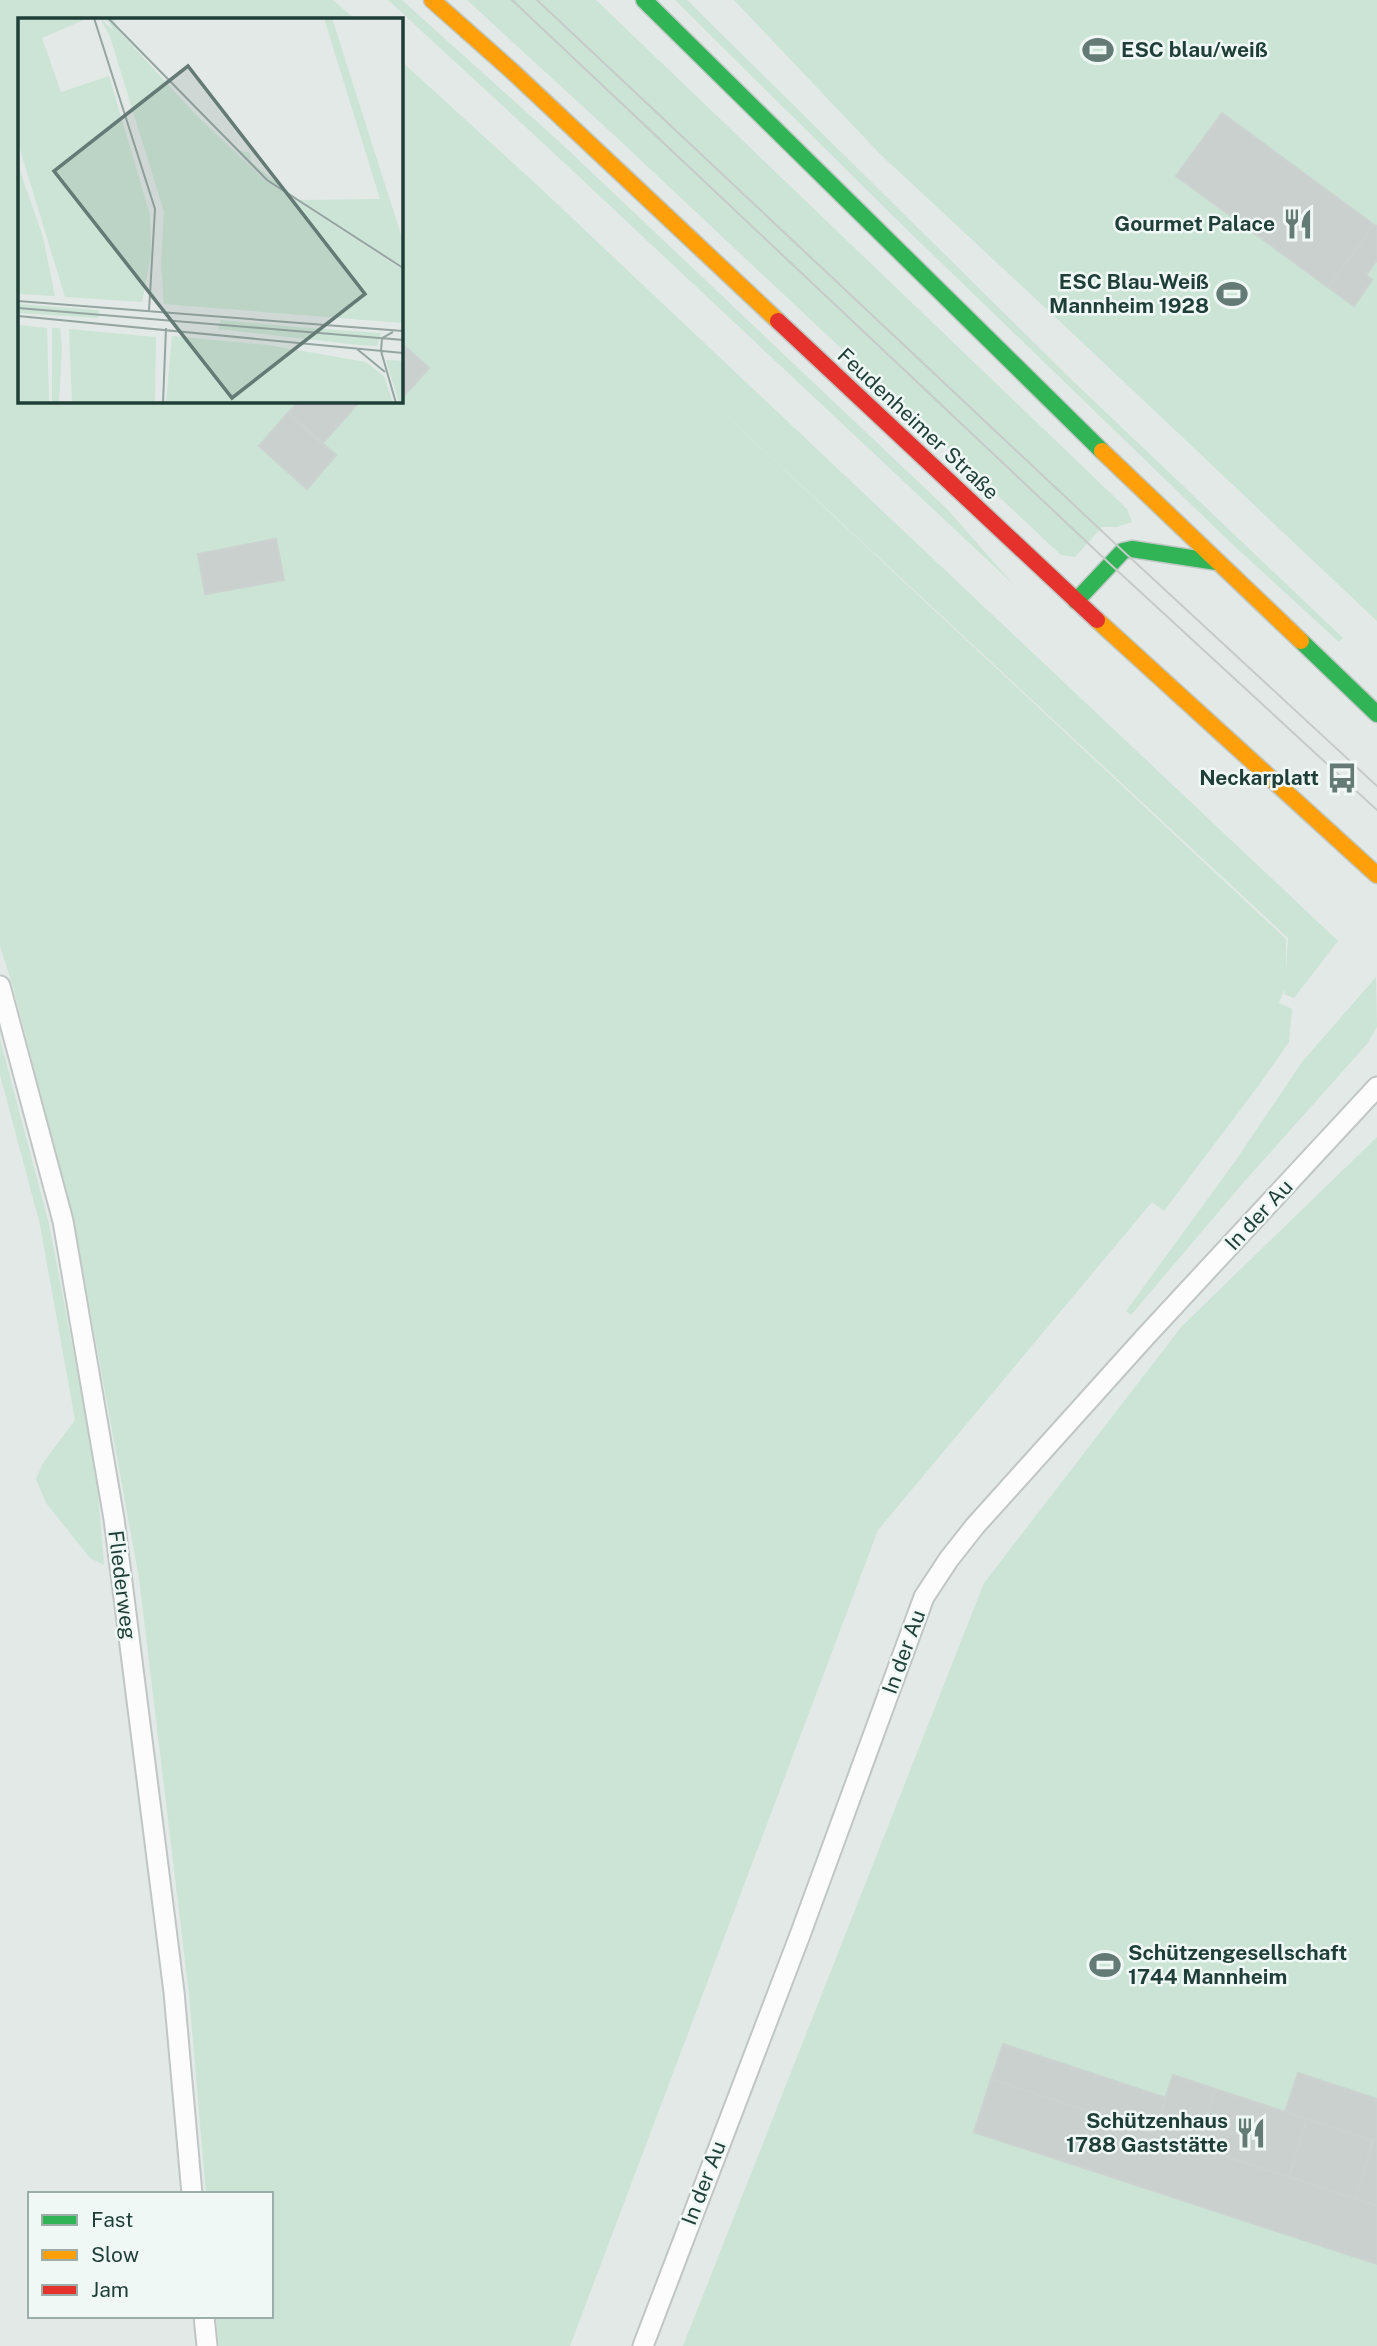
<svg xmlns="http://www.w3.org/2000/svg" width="1377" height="2346" font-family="'Public Sans',sans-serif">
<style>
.green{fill:#cbe4d5;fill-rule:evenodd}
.building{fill:#cad0ce;stroke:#cbd2d0;stroke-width:2}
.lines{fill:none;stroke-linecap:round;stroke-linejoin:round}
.lane-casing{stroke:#c0c6c4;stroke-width:23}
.fast-casing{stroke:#bec7c4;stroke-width:19}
.slow-casing{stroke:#bec7c4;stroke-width:19}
.jam-casing{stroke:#bec7c4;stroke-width:19}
.lane{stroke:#fbfcfb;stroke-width:19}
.fast{stroke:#30b455;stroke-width:16}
.slow{stroke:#ff9f0a;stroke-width:16}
.jam{stroke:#e5322d;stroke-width:16}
.tram{stroke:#c6cac9;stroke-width:2}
.labels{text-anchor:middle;stroke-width:5;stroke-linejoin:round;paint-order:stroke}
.poi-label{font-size:21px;font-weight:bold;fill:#1f3e38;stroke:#f0f8f5;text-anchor:end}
.street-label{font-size:21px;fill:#1f3e38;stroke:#f0f8f5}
.inset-road{fill:none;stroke:#95a5a1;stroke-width:2}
.view{fill:#647a75;fill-opacity:0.15;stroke:#647a75;stroke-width:3.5}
.inset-edge{fill:none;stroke:#1f3e38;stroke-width:3.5}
</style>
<rect width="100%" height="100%" fill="#e3e9e7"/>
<path class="green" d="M0,0H333L355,19H19V401H401V61L536,184L1338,941L1294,998L1284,994V989L1279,1003L1292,1009L1289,1042L1259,1085L1164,1211L1152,1202L878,1530L570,2346H219L216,2316H271V2194H206L189,1994L139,1578L74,1222L13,987L0,946ZM671,364L1288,938L1286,971V939Z
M388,0H402L565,147L947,509L1013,584L557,156Z
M467,0H596L1127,509L1132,522L1117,527H1102L1075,557L1061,555L614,135Z
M675,0H687L1074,382L1343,638L1339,642L1231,543L895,218Z
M734,0H1377V621L1068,329L880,154Z
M1376,977L1377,1027L1367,1044L1243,1183L1131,1315L1126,1311L1236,1160L1302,1062Z
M0,1039L49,1224L96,1469L104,1565L90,1558L46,1503L36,1479L43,1463L75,1420L40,1225L0,1075Z
M1377,1137V2346H683L984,1583L1182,1326Z"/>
<path class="building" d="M1222,113L1374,225L1328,287L1176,176Z
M1374,225L1377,226V260L1366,275L1372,280L1354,306L1328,287Z
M401,343L429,368L404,396L401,393Z
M299,401H360L322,444L288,413Z
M288,413L336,455L307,489L259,446Z
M276,539L284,580L205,594L198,554Z
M1003,2044L1166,2098L1154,2133L991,2079Z
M1298,2073L1377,2099V2142L1285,2112Z
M1173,2075L1215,2089L1195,2147L1154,2133Z
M991,2079L1377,2206V2264L974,2132Z
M1215,2089L1307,2119L1289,2177L1195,2147Z
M1307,2119L1373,2141L1355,2199L1289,2177Z
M1373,2141L1377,2142V2206L1355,2199Z"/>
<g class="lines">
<g class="lane-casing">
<path id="lane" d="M0,986L63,1221L114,1519L174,1992L192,2194
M204,2316L207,2346
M643,2346L800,1935L924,1597L949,1559L975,1526L1146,1336L1377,1087"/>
</g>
<g class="fast-casing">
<path id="fast" d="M644,0L1102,451
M1076,601L1123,551L1132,549L1217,562
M1301,641L1377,714"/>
</g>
<g class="slow-casing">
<path id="slow" d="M432,0L512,71L778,321
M1102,451L1301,641
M1097,620L1377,875"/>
</g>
<g class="jam-casing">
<path id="jam" d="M778,321L1097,620"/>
</g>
<use href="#lane" class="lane"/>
<use href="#fast" class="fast"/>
<use href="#slow" class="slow"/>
<use href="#jam" class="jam"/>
<path class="tram" d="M512,0L1109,563L1377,810
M537,0L1123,551L1377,786"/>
</g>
<defs>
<g id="stadium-bare" transform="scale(2.415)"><path d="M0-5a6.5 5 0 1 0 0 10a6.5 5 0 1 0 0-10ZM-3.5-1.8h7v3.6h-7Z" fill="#647a75" stroke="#f0f8f5" stroke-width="2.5" paint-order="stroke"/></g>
<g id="restaurant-bare" transform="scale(2.415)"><path d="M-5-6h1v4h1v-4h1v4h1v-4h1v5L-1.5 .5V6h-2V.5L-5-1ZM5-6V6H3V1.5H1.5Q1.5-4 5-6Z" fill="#647a75" stroke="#f0f8f5" stroke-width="2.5" paint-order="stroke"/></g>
<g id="bus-bare" transform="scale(2.415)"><path d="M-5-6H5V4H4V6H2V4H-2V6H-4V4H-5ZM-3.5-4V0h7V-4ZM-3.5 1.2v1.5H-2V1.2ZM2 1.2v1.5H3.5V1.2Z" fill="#647a75" stroke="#f0f8f5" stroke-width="2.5" paint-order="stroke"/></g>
</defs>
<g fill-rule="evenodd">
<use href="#stadium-bare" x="1098" y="50"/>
<use href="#restaurant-bare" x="1298" y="224"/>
<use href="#stadium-bare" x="1232" y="294"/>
<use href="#bus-bare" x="1342" y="778"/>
<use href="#stadium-bare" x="1105" y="1965"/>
<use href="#restaurant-bare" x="1251" y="2133"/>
</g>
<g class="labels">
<g class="poi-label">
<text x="1121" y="57" text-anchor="start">ESC blau/weiß</text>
<text x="1275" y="231">Gourmet Palace</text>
<text x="1209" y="289">ESC Blau-Weiß<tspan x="1209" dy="24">Mannheim 1928</tspan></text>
<text x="1319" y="785">Neckarplatt</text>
<text x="1128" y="1960" text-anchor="start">Schützengesellschaft<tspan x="1128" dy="24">1744 Mannheim</tspan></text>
<text x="1228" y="2128">Schützenhaus<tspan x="1228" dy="24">1788 Gaststätte</tspan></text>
</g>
<g class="street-label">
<text transform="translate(918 424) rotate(43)" y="7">Feudenheimer Straße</text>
<text transform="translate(1259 1215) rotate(-47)" y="7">In der Au</text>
<text transform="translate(122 1585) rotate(83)" y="7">Fliederweg</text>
<text transform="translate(904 1652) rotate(-70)" y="7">In der Au</text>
<text transform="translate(704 2183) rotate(-69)" y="7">In der Au</text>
</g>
</g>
<g transform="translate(18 18)">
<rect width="385" height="385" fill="#e3e9e7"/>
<path d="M0,0H70L24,20L43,74L91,58L132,197L133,237L124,284L47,279L0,125ZM82,0L96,13L88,0H96L100,12L178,97L248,163L385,252V305L146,286L143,246L146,194L92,19ZM306,0H314L385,223V249L275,180L250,161L219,132L232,135L233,144L281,182L362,181ZM0,147L25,219L37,278L0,276ZM0,286L81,292L80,300L0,295ZM203,302L278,309L363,315L359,328L341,327L200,311ZM0,307L29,310L31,385H0ZM34,310H42L44,330L41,385H34ZM51,311L138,319L137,385H54ZM154,318L250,327L348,344L366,358L375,385H148ZM368,342L385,343V385H381Z" fill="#cbe4d5"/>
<path class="inset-road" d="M76,0L137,191L131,293M90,0L249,162L385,250M0,283L385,313M0,290L385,322M0,298L385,335M364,320L385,322M339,331L367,354M363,333L364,320L375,314M363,333L378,385M145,385L148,310"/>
<path class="view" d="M170,48L347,276L214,380L36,153Z"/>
<rect width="385" height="385" class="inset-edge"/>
</g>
<rect x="28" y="2192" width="245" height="126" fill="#f0f8f5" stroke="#9caea9" stroke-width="2"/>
<rect x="42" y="2215" width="35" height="10" fill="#30b455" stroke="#9caea9" stroke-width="2"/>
<text x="91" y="2227" font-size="21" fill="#1f3e38">Fast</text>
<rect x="42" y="2250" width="35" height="10" fill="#ff9f0a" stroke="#9caea9" stroke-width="2"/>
<text x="91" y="2262" font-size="21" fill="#1f3e38">Slow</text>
<rect x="42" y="2285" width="35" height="10" fill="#e5322d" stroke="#9caea9" stroke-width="2"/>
<text x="91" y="2297" font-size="21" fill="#1f3e38">Jam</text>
</svg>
